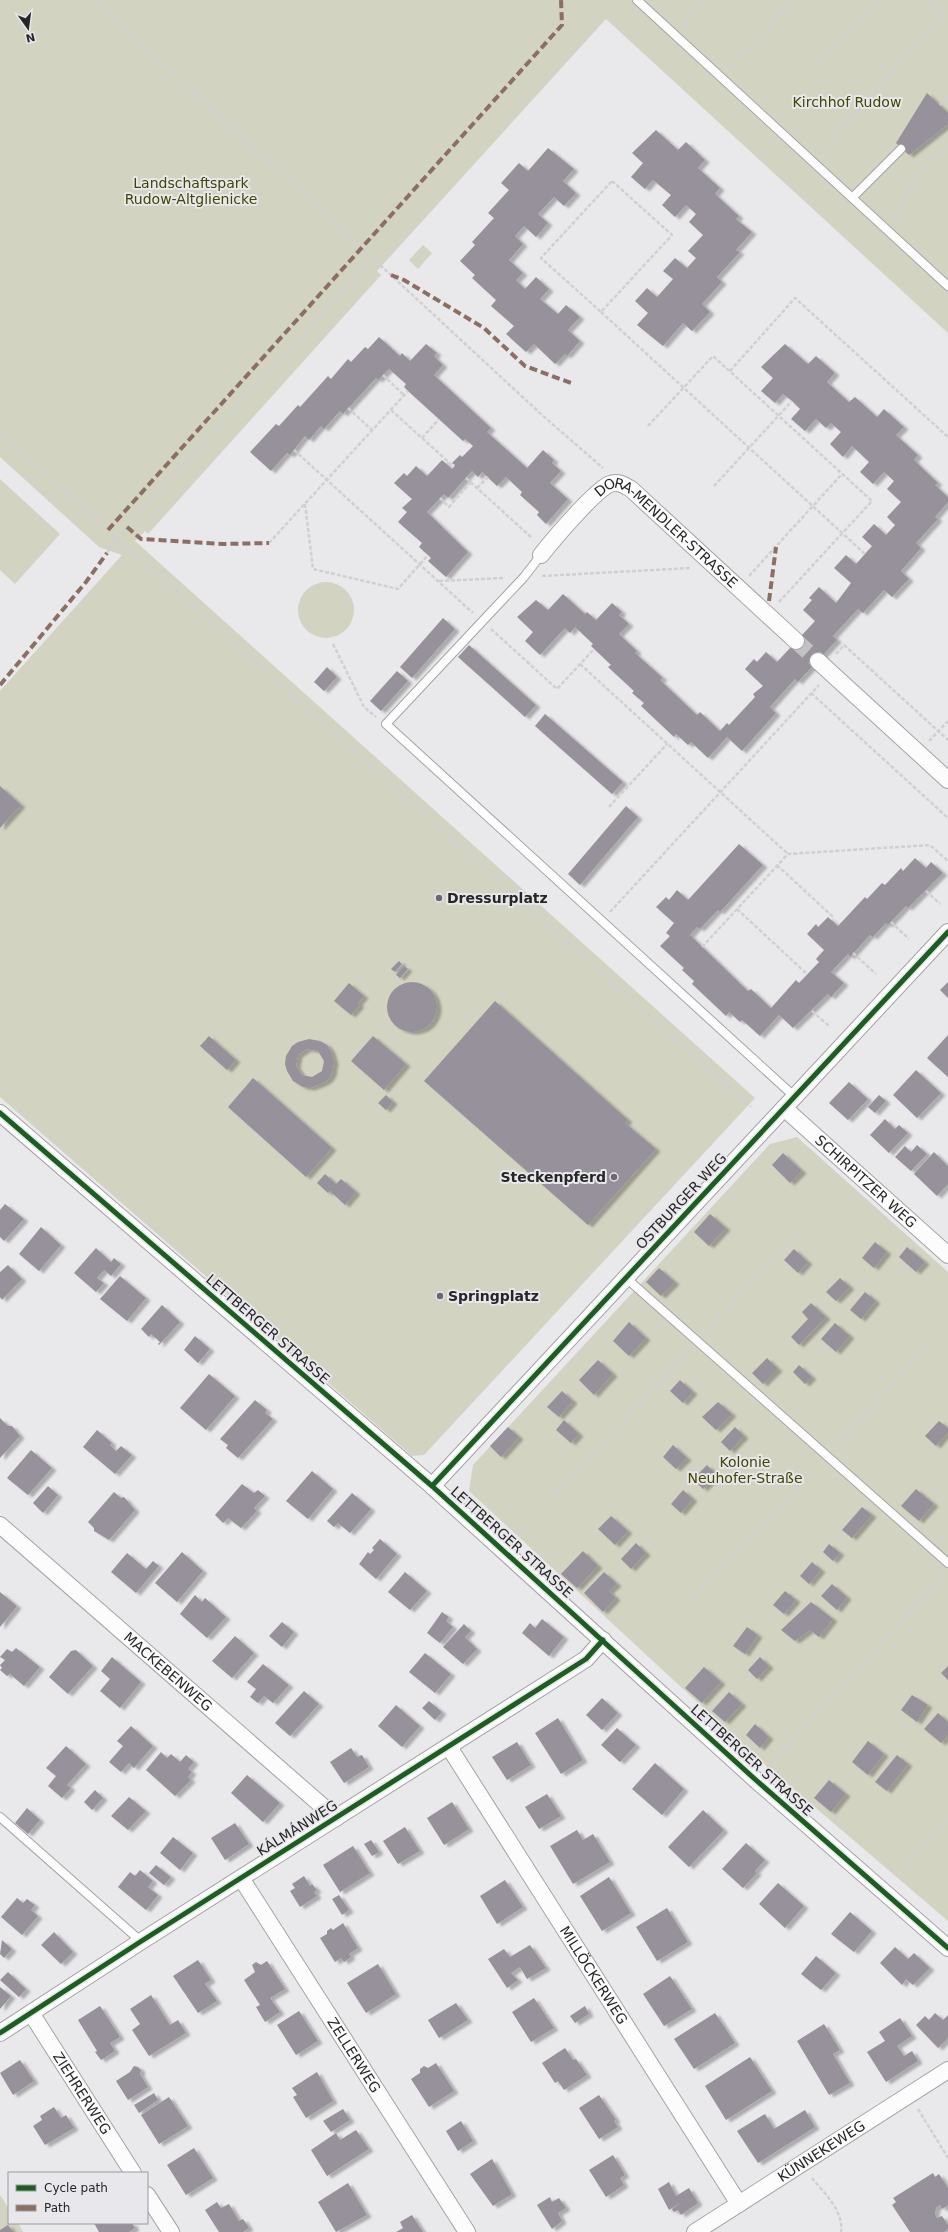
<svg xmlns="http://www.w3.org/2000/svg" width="948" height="2232" font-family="'DejaVu Sans',sans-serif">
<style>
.green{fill:#d2d3c1}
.building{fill:#97919b;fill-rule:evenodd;filter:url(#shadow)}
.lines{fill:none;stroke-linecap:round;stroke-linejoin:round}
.street-tunnel{stroke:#c2c1c4;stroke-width:16;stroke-dasharray:16 8;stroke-linecap:butt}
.lane-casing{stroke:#a4a3a5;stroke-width:10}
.street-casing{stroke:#a4a3a5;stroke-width:18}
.path{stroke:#d0d0d2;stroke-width:2.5;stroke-dasharray:4 2;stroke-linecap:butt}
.lane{stroke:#fcfcfc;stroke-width:8}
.street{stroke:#fcfcfc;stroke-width:16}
.quiet{stroke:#8d6e63;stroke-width:4;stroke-dasharray:8 4;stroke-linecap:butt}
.cycleway-casing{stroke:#e8e7ec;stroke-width:8}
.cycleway{stroke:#1b5e20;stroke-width:5}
.poi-dot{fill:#6a6a6c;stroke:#e8e7ec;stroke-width:1.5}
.labels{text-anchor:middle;stroke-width:4;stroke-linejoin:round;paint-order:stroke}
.park-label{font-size:14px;fill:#444500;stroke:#e8e7ec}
.street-label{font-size:14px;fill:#262627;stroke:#e8e7ec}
.poi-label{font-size:14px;font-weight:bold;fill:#262627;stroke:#e8e7ec;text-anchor:start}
</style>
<defs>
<filter id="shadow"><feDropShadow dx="4.5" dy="2.5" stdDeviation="1" flood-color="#0004"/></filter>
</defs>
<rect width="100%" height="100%" fill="#e9e8eb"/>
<path class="green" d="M0,0H948V333L606,19L377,271L381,275L148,534L145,531L135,541L755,1098L424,1455L412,1456L0,1097V691L122,555L99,547L0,457Z
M423,245L432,253L418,269L409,260Z
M0,479L60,534L15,584L0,570Z
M298 610a28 28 0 1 1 56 0a28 28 0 1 1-56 0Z
M797,1137L948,1272V1921L761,1761L469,1491L473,1465L770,1144Z
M0,2195L9,2209V2223H18L23,2232H0Z"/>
<path class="building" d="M927,93L948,113V124L909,155L896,143Z
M656,130L678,150L686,142L705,160L698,168L720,188L715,194L739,216L736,219L752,232L736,250L740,252L717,277L722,282L702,304L710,312L692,331L683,323L663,346L637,325L648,313L635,301L647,288L657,297L673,279L663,271L675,258L687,268L696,258L688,251L703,235L689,222L696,214L686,205L675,217L662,205L671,195L653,180L645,189L631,177L643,163L632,153Z
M548,148L574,169L563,181L576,193L564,206L554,197L538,214L548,223L536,237L524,226L515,236L523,244L509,260L523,273L516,280L525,289L536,277L549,289L540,299L558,314L566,305L580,317L568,330L580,341L567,356L565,354L555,364L534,344L526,352L506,334L514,326L491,306L496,300L472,278L475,275L460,261L475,245L472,242L494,218L488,213L509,190L501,183L519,163L528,171Z
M379,337L400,356L402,353L410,361L426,344L437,353L434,356L443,365L434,375L491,428L487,432L527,468L543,450L554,460L552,463L561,471L550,483L568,499L546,524L537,515L539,512L520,495L522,492L506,477L497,486L482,472L478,477L472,471L448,498L444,494L427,512L468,552L446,577L428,561L431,558L419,547L422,543L398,522L407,512L402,508L412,499L394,483L404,473L407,476L416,466L427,476L442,460L452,469L455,465L452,463L460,455L462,457L473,446L465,439L463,441L408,391L404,387L406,384L389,369L378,380L376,378L343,414L340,411L324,429L321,426L309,440L305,436L290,455L287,453L271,471L250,452L276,424L279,426L298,405L300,407L328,376L331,379L348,359L351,362L365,347L368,349Z
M785,344L808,364L816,356L835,373L827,382L849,402L855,397L877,417L884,409L904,427L896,435L918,455L914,460L938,483L935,485L948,497V502L935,517L938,519L916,543L921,548L901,571L909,579L892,597L884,590L863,613L858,609L833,636L837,640L798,682L795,679L770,707L776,713L742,751L727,737L708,758L691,742L688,745L676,734L674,737L641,706L644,703L632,693L634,691L608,667L611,665L591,646L593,644L575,627L570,633L565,628L540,655L525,641L533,632L517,617L536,600L548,610L563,594L585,614L587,612L596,620L612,603L622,612L619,615L629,624L619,634L637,651L635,653L663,678L660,680L697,715L700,712L720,731L727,723L729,725L755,697L753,694L763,686L745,669L754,659L757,662L766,652L777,662L815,621L803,610L812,600L809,598L819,587L836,603L851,583L834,568L846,555L856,564L872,546L862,537L874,524L886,535L895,525L887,517L901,502L887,489L894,481L884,472L873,484L860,472L869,462L852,446L843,457L830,444L841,432L831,423L826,428L816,419L805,431L791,419L800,409L792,401L783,394L775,403L761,391L773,378L761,367Z
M443,618L455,629L412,678L400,667Z
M469,645L536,705L525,717L458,657Z
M327,667L337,677L324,691L314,682Z
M397,671L408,681L381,711L370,701Z
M545,714L623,782L612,794L535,726Z
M0,786L21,805L0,828Z
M626,806L638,817L580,885L568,874Z
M739,844L763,865L720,912L718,910L700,929L697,927L690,935L748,991L751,989L771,1008L796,980L799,983L819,962L816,959L824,950L807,934L816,924L818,927L828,917L838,926L865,897L867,899L882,883L885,885L901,868L903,871L915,858L926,868L931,862L943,873L908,908L906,906L888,925L886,923L873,937L870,935L850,957L848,954L831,972L844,983L831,997L828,994L793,1028L779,1015L760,1036L742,1020L740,1022L729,1012L726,1016L692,984L694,981L682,970L684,968L660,946L670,936L666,933L674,923L656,907L666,897L669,900L677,890L688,900Z
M399,961L402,964L395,972L391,969Z
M404,966L408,969L400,978L396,975Z
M948,982V998L940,990Z
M387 1007a25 25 0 1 1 50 0a25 25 0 1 1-50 0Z
M349,983L364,996L358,1003L360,1005L351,1015L334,1001Z
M495,1001L628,1120L625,1123L656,1149L588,1225L424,1081Z
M948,1035V1077L927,1058Z
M209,1036L236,1060L227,1070L200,1046Z
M373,1036L406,1064L384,1090L351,1061Z
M309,1039L320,1041L327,1045L331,1051L334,1062L332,1074L328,1080L321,1084L310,1088L303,1087L293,1081L287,1071L285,1064L286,1056L292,1046L298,1042ZM307,1049L318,1051L324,1061L322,1071L312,1077L302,1075L296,1066L298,1055Z
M916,1070L941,1093L917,1118L893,1095Z
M253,1078L332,1148L306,1177L228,1107Z
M849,1082L868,1099L848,1120L829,1103Z
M386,1095L393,1102L386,1110L378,1103Z
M879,1095L886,1101L875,1113L868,1107Z
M885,1119L895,1129L899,1125L908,1133L889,1153L870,1135Z
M917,1145L927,1154L911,1171L895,1157L905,1146L911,1152Z
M934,1152L948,1166V1184L937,1196L914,1174Z
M783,1153L802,1171L790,1183L772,1165Z
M325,1174L336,1184L341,1179L356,1192L345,1205L330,1191L328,1193L317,1183Z
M5,1204L24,1219L4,1241L0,1237V1210Z
M710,1214L726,1228L709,1246L694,1232Z
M41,1227L61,1245L39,1271L19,1254Z
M875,1242L887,1252L874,1268L862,1258Z
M907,1247L925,1262L916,1272L899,1257Z
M96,1248L111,1262L114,1258L121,1264L111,1276L104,1270L97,1278L104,1283L96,1292L74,1273Z
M794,1249L808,1262L798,1273L784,1260Z
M8,1265L22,1279L2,1300L0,1297V1272Z
M659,1268L675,1282L661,1296L646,1282Z
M120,1276L146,1298L127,1321L100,1299Z
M840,1278L850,1287L836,1301L826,1292Z
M865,1292L876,1301L861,1319L850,1310Z
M811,1303L826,1317L799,1345L791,1337L808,1319L802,1312Z
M162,1305L180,1322L159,1345L158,1344L160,1342L151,1334L149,1337L141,1329Z
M629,1322L646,1338L629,1356L613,1341Z
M835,1323L850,1336L836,1352L821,1339Z
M195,1336L210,1349L198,1363L184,1350Z
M767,1358L778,1369L763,1384L752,1373Z
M598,1360L613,1374L594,1395L579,1380Z
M799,1365L812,1377L805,1384L793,1372Z
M209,1374L235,1396L206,1430L180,1408Z
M680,1380L693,1392L683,1403L670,1391Z
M562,1391L573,1401L559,1417L547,1407Z
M255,1400L267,1410L265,1413L273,1419L238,1458L226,1448L228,1445L220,1439Z
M718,1402L732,1414L716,1430L702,1417Z
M0,1418L8,1426H12L20,1436L0,1458Z
M564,1420L579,1434L571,1443L556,1430Z
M939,1421L948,1428V1432L936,1446L925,1436Z
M508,1427L519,1437L501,1457L490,1446Z
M735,1427L744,1436L730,1451L721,1442Z
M97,1430L112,1443L110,1445L116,1451L121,1446L132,1455L115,1474L83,1447Z
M673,1445L687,1458L676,1469L663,1457Z
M31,1450L52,1468L28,1495L7,1478Z
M707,1465L717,1475L703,1489L693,1479Z
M312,1471L333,1489L308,1519L286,1501Z
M242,1484L254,1493L258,1490L265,1496L254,1508L257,1511L241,1528L228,1518L223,1523L215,1515Z
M48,1486L58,1495L43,1513L33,1503Z
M916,1489L934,1504L919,1521L901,1506Z
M683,1490L693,1499L681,1513L671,1504Z
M114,1492L121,1498L124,1497L135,1510L109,1540L94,1531V1528L88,1522Z
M352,1493L371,1509L350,1533L338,1523L334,1527L327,1521Z
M862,1507L872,1515L852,1538L842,1530Z
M611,1516L628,1531L615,1545L598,1529Z
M380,1539L397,1554L376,1579L359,1564L368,1552L370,1554L374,1550L372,1548Z
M636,1543L646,1553L631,1569L621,1559Z
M829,1544L840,1553L833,1561L823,1552Z
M583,1551L598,1566L577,1588L561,1574Z
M182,1552L203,1571L177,1602L155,1583Z
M127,1553L146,1569L153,1561L159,1566L136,1593L111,1572Z
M812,1562L821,1570L809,1584L800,1576Z
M405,1572L427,1591L410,1610L388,1592Z
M604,1572L617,1584L609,1591L616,1598L603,1612L584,1593Z
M832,1584L847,1597L837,1610L821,1596Z
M785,1591L796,1600L784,1614L773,1605Z
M0,1592L17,1606L0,1627Z
M195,1595L202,1602L205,1598L226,1617L207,1638L180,1614Z
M811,1602L833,1619L819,1637L810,1630L795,1641L781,1630Z
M442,1612L449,1617L446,1621L453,1627L440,1643L427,1633Z
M542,1619L564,1637L549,1656L522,1633L530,1623L535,1628Z
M282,1622L294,1632L282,1647L269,1636Z
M464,1624L471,1631L465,1637L477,1649L463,1664L443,1647Z
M747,1627L758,1635L745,1654L733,1646Z
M235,1636L254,1653L232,1678L212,1661Z
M16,1648L40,1667L24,1686L10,1674L7,1676L0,1670L2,1668L0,1665L5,1660L0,1657L7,1649L12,1652Z
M76,1650L93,1666L68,1694L49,1677L71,1651Z
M425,1653L451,1674L435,1693L409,1672Z
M112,1657L141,1682L120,1708L100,1691L110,1679L101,1671Z
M760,1657L769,1666L757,1679L748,1670Z
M263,1664L289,1685L273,1703L264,1696L258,1703L250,1697L256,1689L247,1682Z
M948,1666V1680L941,1673Z
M704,1667L721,1682L702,1703L685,1688Z
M304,1691L319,1704L290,1736L275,1723Z
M729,1692L742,1704L725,1722L712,1711Z
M912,1695L928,1705L917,1722L901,1710Z
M602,1698L618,1713L602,1730L586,1715Z
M429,1701L442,1712L435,1720L422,1708Z
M396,1705L420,1726L402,1747L378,1726Z
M938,1713L948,1722V1735L941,1743L924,1729Z
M558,1718L583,1760L561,1774L535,1733Z
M755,1724L769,1737L760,1748L746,1735Z
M131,1726L153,1746L134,1768L129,1763L121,1772L109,1762L123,1746L117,1741Z
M617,1728L636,1745L620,1762L601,1745Z
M868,1741L884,1754L868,1775L852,1762Z
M517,1742L531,1765L507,1780L492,1757Z
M66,1746L86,1764L67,1785L71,1788L62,1798L48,1786L56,1776L46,1768Z
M351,1748L357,1757L362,1755L369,1767L344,1783L330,1762Z
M161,1752L167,1758L171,1754L180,1762L186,1755L194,1762L188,1769L192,1772L188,1777L191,1780L175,1796L146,1770Z
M897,1755L908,1764L887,1791L875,1782Z
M655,1763L684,1789L662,1815L632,1789Z
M247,1775L280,1803L263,1822L231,1793Z
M829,1780L846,1794L831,1812L814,1798Z
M95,1790L103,1798L92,1810L84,1802Z
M547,1794L561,1816L539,1829L525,1807Z
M129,1797L146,1811L128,1830L111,1816Z
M452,1802L469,1829L444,1845L427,1818Z
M27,1808L40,1820L28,1834L15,1823Z
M703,1810L724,1830L689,1867L668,1847Z
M235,1823L249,1844L225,1860L211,1838Z
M405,1827L420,1851L398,1864L383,1841Z
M577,1830L583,1840L593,1834L610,1862L573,1884L550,1846Z
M173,1837L193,1853L180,1870L160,1853Z
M371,1840L379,1852L372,1856L364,1844Z
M746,1843L765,1860L755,1871L757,1873L743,1888L722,1869Z
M353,1846L370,1873L340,1892L323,1865Z
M156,1865L171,1877L164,1885L149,1873Z
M140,1870L153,1881L148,1887L158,1895L146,1910L118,1887L130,1872L135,1876Z
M304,1876L310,1886L312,1884L317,1890L314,1892L317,1896L300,1907L290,1891L295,1888L292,1884Z
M609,1877L631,1913L602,1931L580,1896Z
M505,1880L523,1907L497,1924L480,1896Z
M778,1883L804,1906L785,1928L759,1904Z
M339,1895L349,1910L342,1915L332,1899Z
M17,1898L23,1903L27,1899L35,1905L31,1910L38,1916L22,1935L1,1917Z
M667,1908L688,1942L657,1961L636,1927Z
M850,1912L872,1931L854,1952L831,1934Z
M343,1923L358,1948L349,1954L351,1957L344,1962L341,1958L335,1962L320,1938L327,1934V1931L331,1928L333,1930Z
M54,1932L73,1952L61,1964L41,1945Z
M2,1940L12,1949L4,1958L0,1954Z
M530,1945L546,1968L527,1979L520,1967L511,1973L518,1980L507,1988L488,1959L504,1949L510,1957Z
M895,1947L908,1959L914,1953L930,1968L913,1985L906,1979L902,1985L880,1963Z
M816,1956L836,1973L821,1990L801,1974Z
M198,1960L211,1980L205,1984L217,2001L198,2013L173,1976Z
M267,1961L285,1989L270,1998L280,2012L265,2022L256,2007L260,2005L244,1980L255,1972L252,1965L256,1962L261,1965Z
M378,1964L396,1994L366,2013L347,1983Z
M8,1972L26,1989L19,1997L0,1980Z
M670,1976L692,2009L664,2026L643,1994Z
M0,1987L11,1996L0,2009Z
M151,1995L170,2025L178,2020L186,2033L149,2056L132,2030L140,2024L130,2009Z
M534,1998L554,2028L531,2042L512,2012Z
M456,2003L468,2020L439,2038L428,2020Z
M100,2006L120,2037L110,2043L115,2051L101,2060L95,2052L97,2051L78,2020Z
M585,2006L589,2014L575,2023L570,2016Z
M299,2011L318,2041L296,2055L277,2025Z
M715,2013L735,2043L694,2069L674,2039Z
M935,2013L943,2020L948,2015V2038L938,2048L916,2025L925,2016L929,2020Z
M900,2018L912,2036L897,2046L904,2056L912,2051L918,2061L886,2082L867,2052L885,2041L879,2032Z
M824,2024L840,2050L833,2054L850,2083L829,2095L797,2041Z
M565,2048L573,2060L576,2059L587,2075L564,2090L558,2081L555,2083L542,2063Z
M750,2057L772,2091L726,2120L705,2086Z
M20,2060L34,2081L13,2095L0,2073Z
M436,2063L454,2091L429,2107L411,2079L420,2073V2069L424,2066L428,2068Z
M134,2066L138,2067L141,2070L140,2074L148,2087L128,2100L116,2081L130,2072Z
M317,2072L333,2101L306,2118L293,2097L297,2095L292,2088Z
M154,2093L158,2100L139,2113L134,2105Z
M599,2095L616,2120L614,2121L618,2127L599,2139L579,2108Z
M169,2097L188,2126L159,2144L141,2115Z
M54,2107L61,2118L66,2115L74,2128L45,2145L33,2126L42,2120L40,2116Z
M343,2109L350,2120L331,2132L323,2121Z
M805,2110L815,2127L758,2163L737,2131L765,2114L774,2129Z
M461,2121L473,2141L458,2151L446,2131Z
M356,2130L369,2149L327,2176L311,2150L336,2133L340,2140Z
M194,2148L213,2178L186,2195L167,2165Z
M613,2155L625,2175L620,2178L624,2185L606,2197L589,2170Z
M492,2159L512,2194L493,2206L470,2174Z
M933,2173L935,2177L939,2174L948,2188V2205L942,2209L940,2205L936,2208L935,2214L937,2218L942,2216L948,2225V2229L944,2232H910L892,2205L896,2202L893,2198Z
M669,2182L676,2196L689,2188L698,2203L681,2215L678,2210L674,2212L672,2209L683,2201L669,2210L658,2189Z
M348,2183L367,2215L336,2232L318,2202Z
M550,2197L552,2202L559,2198L566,2208L558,2213L562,2221L552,2229L537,2205Z
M217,2202L221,2208L229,2204L239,2221L243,2219L249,2228L243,2232H219L205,2210Z
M412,2215L423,2232H396L403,2228L400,2222Z
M94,2223H132L135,2228L129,2232H99Z
M8,2225L13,2232H0V2230Z"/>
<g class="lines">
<path class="street-tunnel" d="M796,641L818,661"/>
<g class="lane-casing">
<path id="lane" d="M637,0L948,286
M852,198L901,149
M541,555L524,577L386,724L795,1097
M626,1278L948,1563
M0,1817L135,1936L140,1942"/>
</g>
<g class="street-casing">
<g id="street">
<path id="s1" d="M541,555C552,541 595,490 610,484C618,481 624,485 631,489L796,641"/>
<path d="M818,661L948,780"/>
<path id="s2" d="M784,1108L948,1255"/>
<path d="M0,1113L432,1486L757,1781L948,1948"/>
<path d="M432,1486L948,932"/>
<path id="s3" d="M0,1525L336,1818"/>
<path id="s4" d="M449,1747L739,2204"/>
<path id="s5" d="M241,1878L467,2232"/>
<path id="s6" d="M31,2013L133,2173"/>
<path d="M0,2033L140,1942L586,1659L603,1640"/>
<path d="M147,2195L171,2232"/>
<path id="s7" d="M695,2232L948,2070"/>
</g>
</g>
<path class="path" d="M94,0L542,415L603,468
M930,0L948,17
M682,24L705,0
M818,65L878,0
M729,67L794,0
M940,105L948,97
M821,152L944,13
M612,181L672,235L601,312L541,258Z
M895,220L918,172L948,148
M601,312L865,554
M730,371L795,298L948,437
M383,375L404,395
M348,408L372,430
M391,410L454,467
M648,426L713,356L872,501L779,602
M0,433L751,1107
M422,438L439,419
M294,450L473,613
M466,478L532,538
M714,486L792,401
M477,488L488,477
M440,498L449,507L471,482
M305,504L313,569L398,589L428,555
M269,543L408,391
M107,553L117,538L374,257
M542,576L691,568
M749,576L842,474
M439,581L505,578
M491,629L557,689L594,649
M333,644L364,707L376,717
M836,654L844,645L948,740
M580,664L788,854
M811,693L948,818
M929,741L948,721
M609,807L667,744
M777,865L832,916L830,919
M926,891L940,904
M737,909L807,974
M610,912L819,685
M891,922L909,939
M702,947L788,854L930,845L948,861
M853,953L876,974
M812,1011L829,1026
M706,1332L797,1234
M836,1446L927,1346
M553,1496L689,1350
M689,1603L818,1465
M767,1768L944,1575
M905,1865L948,1820
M918,2109L948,2158
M812,2178C824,2193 844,2211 841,2232"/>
<use href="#lane" class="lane"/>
<use href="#street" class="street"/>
<path class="quiet" d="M391,275L404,280L484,328L525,366L571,383
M127,527L141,539L223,544L269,543
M108,530L562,25L561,0
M769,601L776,547
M0,685L86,582L107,553"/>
<g class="cycleway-casing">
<path id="cycleway" d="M0,1113L432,1486L757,1781L948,1948
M432,1486L948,932
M0,2033L140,1942L586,1659L603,1640"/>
</g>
<use href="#cycleway" class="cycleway"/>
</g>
<g class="poi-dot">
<circle cx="439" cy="898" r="4"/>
<circle cx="614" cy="1177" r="4"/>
<circle cx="440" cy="1296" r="4"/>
</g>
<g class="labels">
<g class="park-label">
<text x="847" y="107">Kirchhof Rudow</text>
<text x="191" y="188">Landschaftspark<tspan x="191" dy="16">Rudow-Altglienicke</tspan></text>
<text x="745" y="1467">Kolonie<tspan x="745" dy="16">Neuhofer-Straße</tspan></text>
</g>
<g class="street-label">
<text dy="5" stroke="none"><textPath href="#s1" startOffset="173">DORA-MENDLER-STRASSE</textPath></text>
<text dy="5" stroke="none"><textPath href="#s2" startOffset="110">SCHIRPITZER WEG</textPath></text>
<text transform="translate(681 1201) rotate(-47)" y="5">OSTBURGER WEG</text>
<text transform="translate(268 1329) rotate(41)" y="5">LETTBERGER STRASSE</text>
<text transform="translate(512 1542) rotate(42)" y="5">LETTBERGER STRASSE</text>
<text dy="5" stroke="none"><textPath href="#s3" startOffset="223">MACKEBENWEG</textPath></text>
<text transform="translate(752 1760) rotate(42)" y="5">LETTBERGER STRASSE</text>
<text transform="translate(297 1828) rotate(-32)" y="5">KÁLMÁNWEG</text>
<text dy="5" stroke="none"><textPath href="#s4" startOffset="270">MILLÖCKERWEG</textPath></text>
<text dy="5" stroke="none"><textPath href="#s5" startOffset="210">ZELLERWEG</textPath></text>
<text dy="5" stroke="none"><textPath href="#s6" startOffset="95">ZIEHRERWEG</textPath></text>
<text dy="5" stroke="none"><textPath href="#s7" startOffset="150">KÜNNEKEWEG</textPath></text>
</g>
<g class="poi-label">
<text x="447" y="903">Dressurplatz</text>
<text x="606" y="1182" text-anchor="end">Steckenpferd</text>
<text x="448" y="1301">Springplatz</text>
</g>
</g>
<rect x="8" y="2172" width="140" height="52" fill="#e8e7ec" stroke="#9a9a9d"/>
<rect x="16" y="2185" width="20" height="6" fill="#1b5e20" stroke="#9a9a9d"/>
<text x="44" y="2192" font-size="12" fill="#262627">Cycle path</text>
<rect x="16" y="2205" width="20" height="6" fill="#8d6e63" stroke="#9a9a9d"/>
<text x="44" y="2212" font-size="12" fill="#262627">Path</text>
<g transform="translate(28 28) rotate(166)" stroke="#e8e7ec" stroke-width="3" paint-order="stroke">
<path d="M0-3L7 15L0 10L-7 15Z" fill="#262627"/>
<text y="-6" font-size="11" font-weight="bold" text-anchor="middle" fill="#262627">N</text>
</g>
</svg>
